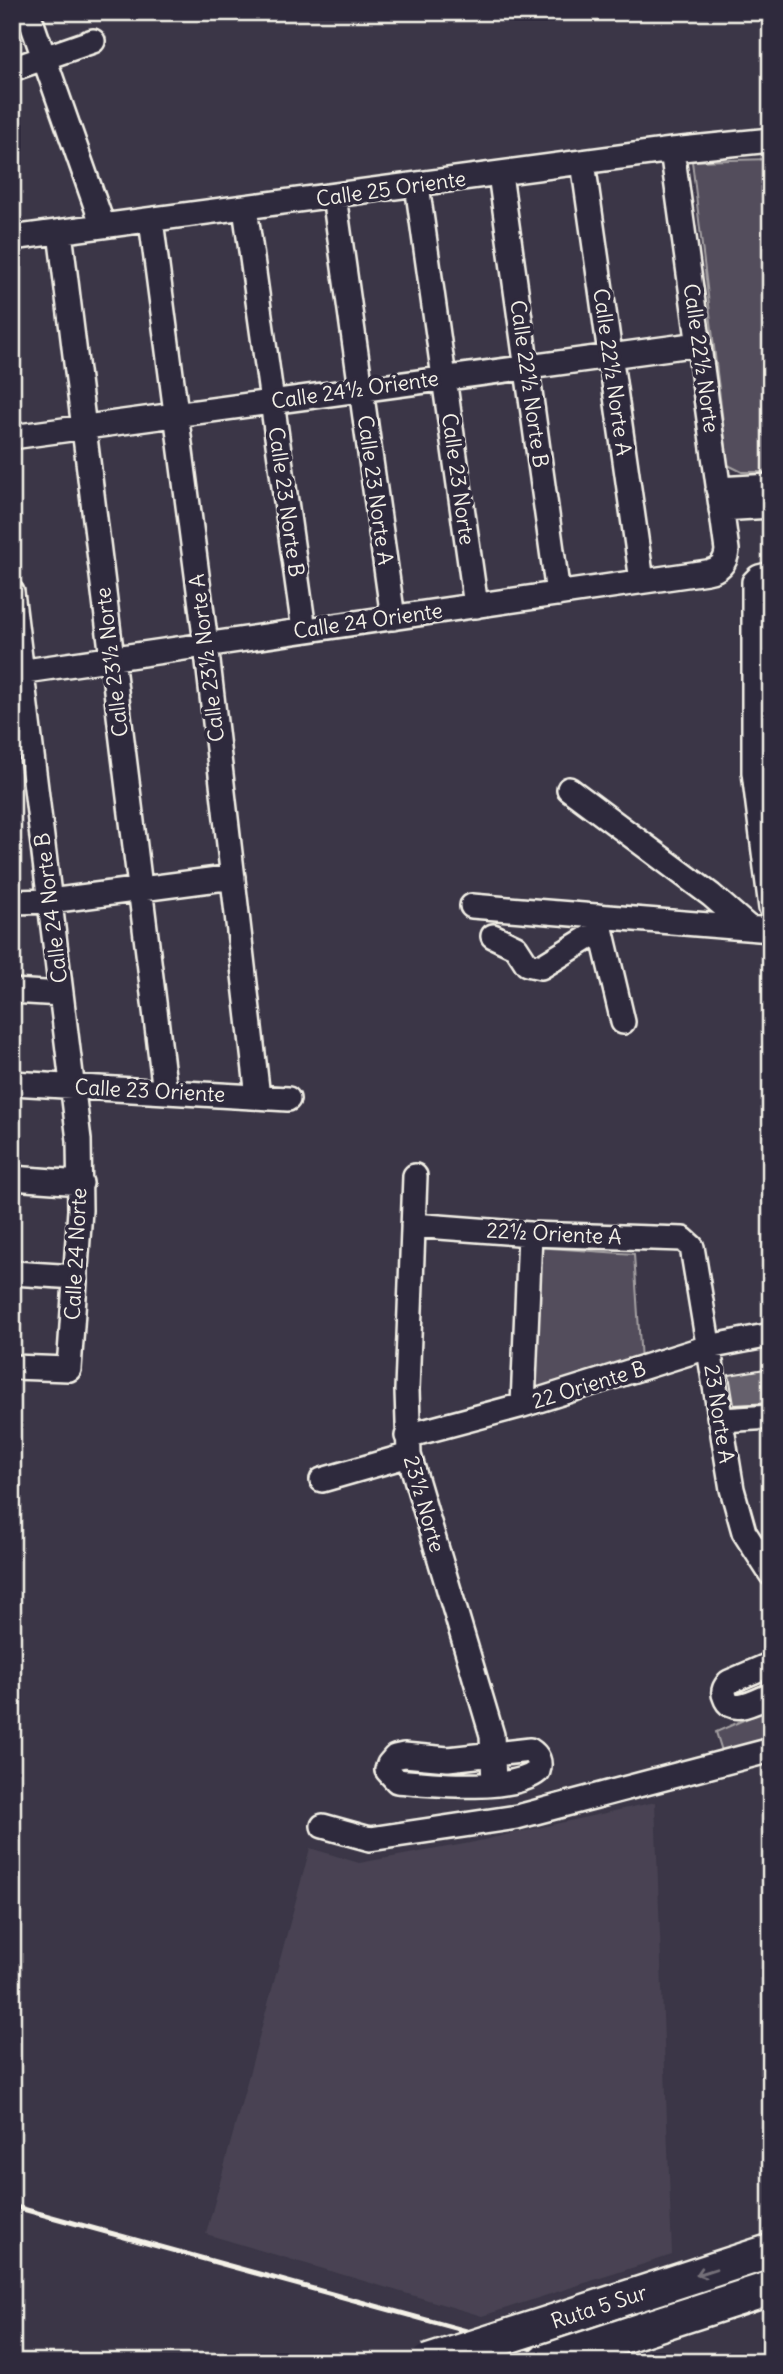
<svg xmlns="http://www.w3.org/2000/svg" width="783" height="2374" font-family="Delius,sans-serif">
<style>
.built{fill:#484352}
.green{fill:#534e5c;stroke:#a4a0a2;stroke-width:2}
.building{fill:#65616c;stroke:#f4f1e8;stroke-width:2}
.lines{fill:none;stroke-linecap:round;stroke-linejoin:round}
.minor-casing{stroke:#f4f1e8;stroke-width:28}
.highway-casing{stroke:#f4f1e8;stroke-width:38}
.minor{stroke:#2f2a3d;stroke-width:23}
.highway{stroke:#2f2a3d;stroke-width:33}
.rail{stroke:#f4f1e8;stroke-width:5}
.highway-bridge-casing{stroke:#f4f1e8;stroke-width:38;stroke-linecap:butt}
.highway-bridge{stroke:#2f2a3d;stroke-width:33}
.oneway{stroke:#747079}
.labels{text-anchor:middle;stroke-width:7;stroke-linejoin:round;paint-order:stroke}
.street-label{font-size:21px;fill:#f4f1e8;stroke:#2f2a3d}
</style>
<rect width="100%" height="100%" fill="#3b3647"/>
<filter id="ink" filterUnits="userSpaceOnUse"><feTurbulence type="fractalNoise" baseFrequency=".0143" numOctaves="2"/><feDisplacementMap in="SourceGraphic" scale="14" xChannelSelector="R" yChannelSelector="G"/><feConvolveMatrix kernelMatrix="1 2 1 2 8 2 1 2 1" color-interpolation-filters="sRGB"/></filter>
<g filter="url(#ink)">
<path class="built" d="M655,1802L672,2255L482,2316L206,2234L310,1848L359,1863L470,1843Z"/>
<path class="green" d="M771,159V472H742L728,465L692,161Z
M536,1247L634,1254L641,1361L527,1391Z
M771,1708V1738L722,1751L716,1732Z"/>
<path class="building" d="M771,1368V1403L734,1405L729,1375Z"/>
<g class="lines">
<g class="minor-casing">
<path id="minor" d="M28,12L103,226
M12,69L93,41
M583,162L642,581
M500,174L558,594
M417,185L476,606
M334,196L393,618
M245,208L304,630
M151,220L206,644L258,1097
M60,232L165,1092
M12,238L672,150L771,140
M12,437L699,344
M718,489L771,486
M721,509L771,506
M771,574L759,577L754,582V772L771,908
M12,592L79,1140L80,1210L69,1369L12,1367
M12,673L707,572C719,570 726,563 727,550L672,150
M569,789L711,895L749,928
M12,902L50,901L233,877
M472,906L771,930
M598,916L623,1022
M493,936L516,947L527,964L541,967L601,930
M12,991L61,994
M12,1083L288,1099
M415,1176L407,1390L409,1455L492,1735L494,1783
M12,1178L81,1183
M413,1225L530,1234L683,1239L692,1247L732,1489L744,1532L771,1574
M12,1273L76,1277
M523,1405L530,1234
M719,1416L722,1420L771,1417
M407,1436L523,1405L708,1347L771,1335
M322,1480L409,1455
M771,1664L729,1682C725,1687 722,1691 725,1697C731,1717 758,1700 771,1695
M530,1750C538,1755 541,1762 538,1771C512,1793 431,1784 397,1781L387,1770L389,1764L395,1757L404,1755L448,1759Z
M323,1826L370,1839L517,1817L771,1750"/>
</g>
<g class="highway-casing">
<path id="highway" d="M552,2322L771,2251
M641,2330L771,2288"/>
</g>
<use href="#minor" class="minor"/>
<use href="#highway" class="highway"/>
<path class="rail" d="M12,2206L579,2362"/>
<g class="highway-bridge-casing">
<path id="highway-bridge" d="M427,2362L552,2322
M544,2362L641,2330"/>
</g>
<use href="#highway-bridge" class="highway-bridge"/>
</g>
<defs><path id="oneway-shaft" d="M-6 0H5M1.5-3L5.5 0L1.5 3" fill="none" stroke-width="1.6" stroke-linecap="round" stroke-linejoin="round" transform="scale(1.75)"/></defs>
<use class="oneway" href="#oneway-shaft" transform="translate(706 2272) rotate(162)"/>
</g>
<g class="labels">
<g class="street-label">
<text transform="translate(391 189) rotate(-8)" y="7">Calle 25 Oriente</text>
<text transform="translate(701 358) rotate(82)" y="7">Calle 22½ Norte</text>
<text transform="translate(612 372) rotate(82)" y="7">Calle 22½ Norte A</text>
<text transform="translate(529 384) rotate(82)" y="7">Calle 22½ Norte B</text>
<text transform="translate(355 390) rotate(-8)" y="7">Calle 24½ Oriente</text>
<text transform="translate(458 479) rotate(82)" y="7">Calle 23 Norte</text>
<text transform="translate(375 490) rotate(82)" y="7">Calle 23 Norte A</text>
<text transform="translate(286 502) rotate(82)" y="7">Calle 23 Norte B</text>
<text transform="translate(368 621) rotate(-8)" y="7">Calle 24 Oriente</text>
<text transform="translate(207 658) rotate(-97)" y="7">Calle 23½ Norte A</text>
<text transform="translate(112 662) rotate(-97)" y="7">Calle 23½ Norte</text>
<text transform="translate(51 908) rotate(-97)" y="7">Calle 24 Norte B</text>
<text transform="translate(150 1091) rotate(3)" y="7">Calle 23 Oriente</text>
<text transform="translate(554 1234) rotate(3)" y="7">22½ Oriente A</text>
<text transform="translate(76 1254) rotate(-87)" y="7">Calle 24 Norte</text>
<text transform="translate(589 1385) rotate(-17)" y="7">22 Oriente B</text>
<text transform="translate(719 1414) rotate(81)" y="7">23 Norte A</text>
<text transform="translate(424 1504) rotate(74)" y="7">23½ Norte</text>
<text transform="translate(599 2307) rotate(-18)" y="7">Ruta 5 Sur</text>
</g>
</g>
<rect width="783" height="2374" fill="none" stroke="#2f2a3d" stroke-width="42"/>
<rect x="21" y="21" width="741" height="2332" fill="none" stroke="#f4f1e8" stroke-width="2.5" filter="url(#ink)"/>
</svg>
